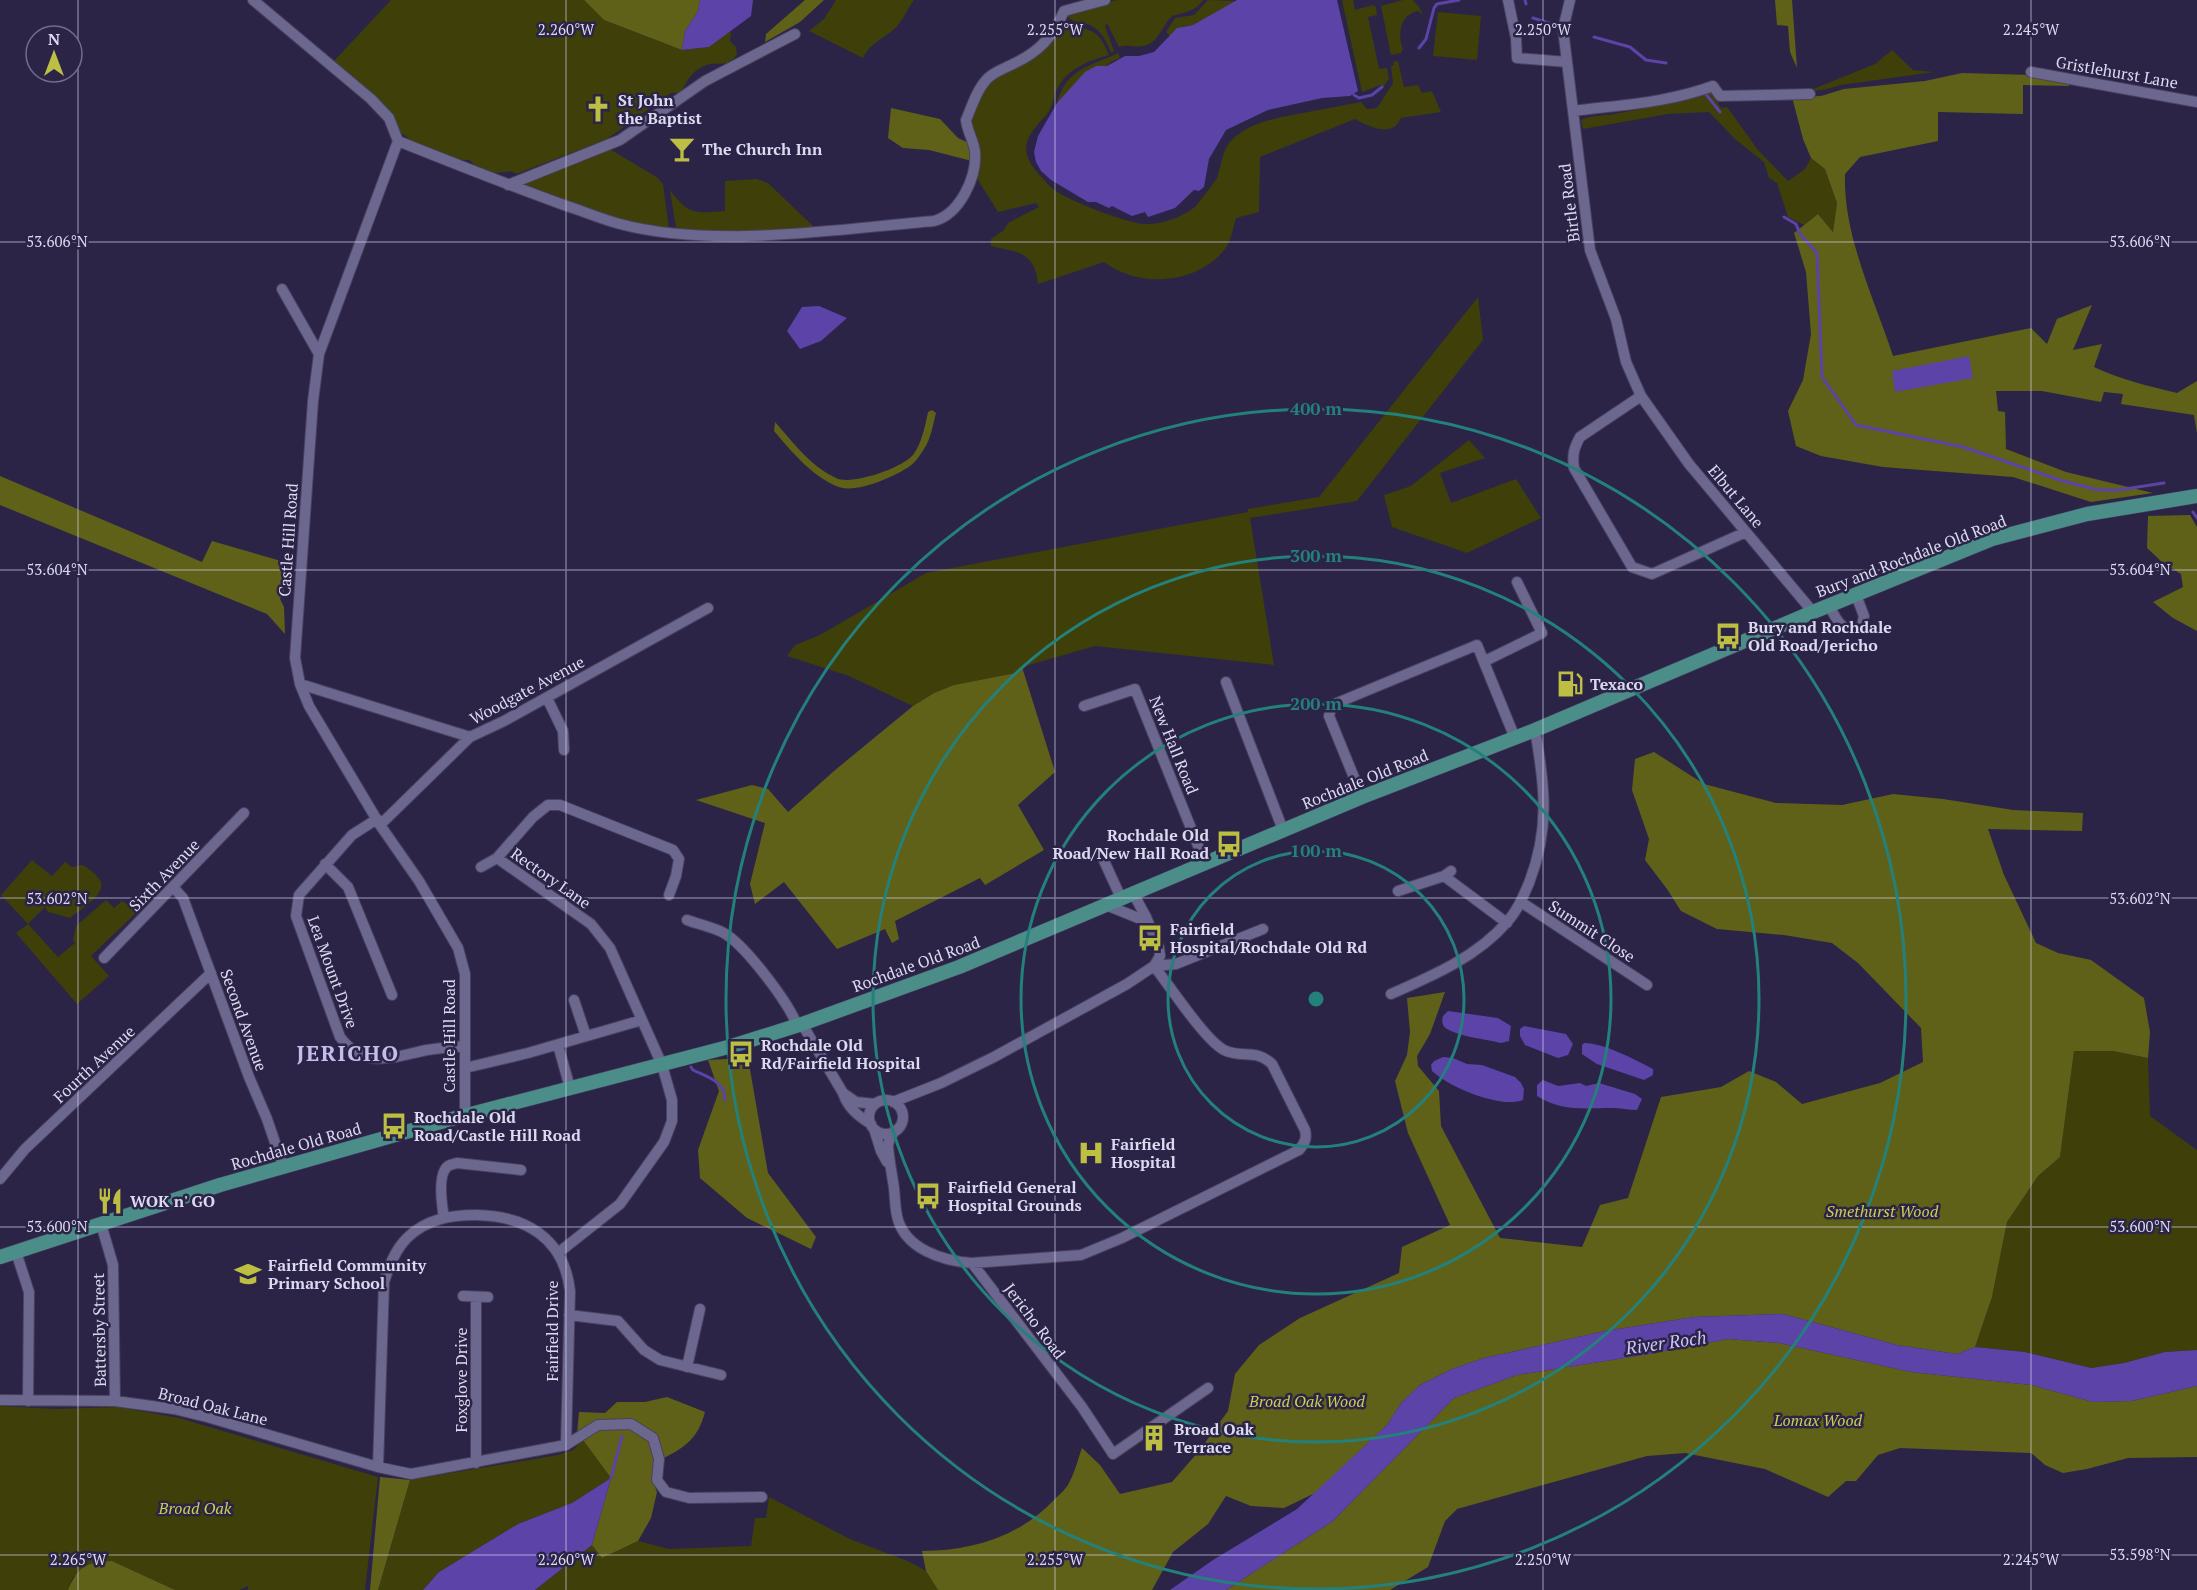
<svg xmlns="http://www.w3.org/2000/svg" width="2197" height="1590" font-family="'PT Serif',serif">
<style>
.green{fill:#3e3f09}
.forest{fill:#606118}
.water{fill:#5b43a7}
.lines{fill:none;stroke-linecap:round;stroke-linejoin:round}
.stream{stroke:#5b43a7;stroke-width:3}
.minor-casing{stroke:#48425f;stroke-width:12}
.major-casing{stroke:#48425f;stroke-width:15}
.minor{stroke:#6c678e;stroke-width:10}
.major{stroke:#4a8d89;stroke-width:14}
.ticks{fill:none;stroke:#dcdaf1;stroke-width:1.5;stroke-opacity:0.45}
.ring{fill:none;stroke:#24807b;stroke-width:3}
.labels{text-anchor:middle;stroke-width:5;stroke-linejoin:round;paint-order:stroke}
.street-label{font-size:16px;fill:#dcdaf1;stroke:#2b2447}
.poi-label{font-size:16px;font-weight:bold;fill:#dcdaf1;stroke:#2b2447;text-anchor:start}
.park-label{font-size:16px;font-style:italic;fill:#cccf51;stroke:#2b2447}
.water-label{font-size:18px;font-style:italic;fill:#cac4f9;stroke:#2b2447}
.district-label{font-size:22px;font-weight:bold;letter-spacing:1.5px;fill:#c2bde9;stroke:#2b2447}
.ticks-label{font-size:15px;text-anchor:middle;fill:#dcdaf1;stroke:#2b2447;stroke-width:5;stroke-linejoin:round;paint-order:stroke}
.centre{fill:#24807b;stroke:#2b2447;stroke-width:3}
.ring-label{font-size:18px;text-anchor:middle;font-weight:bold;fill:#24807b;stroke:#2b2447;stroke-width:5;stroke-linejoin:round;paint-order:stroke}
</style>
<rect width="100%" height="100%" fill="#2b2447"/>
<path class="green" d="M391,0H584L604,20L682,50L709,47L730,31L731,34L730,41L736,47L737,55C726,67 726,62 712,64C695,66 688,79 681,92L671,93L607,139L516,174L512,171C495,174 480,175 470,160H457L417,145L399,131L393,114L334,61Z
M836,0H914C908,8 904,18 898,25C888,37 870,42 863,58L809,31L824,19Z
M1117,0H1203C1195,12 1185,12 1172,16C1162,26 1158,44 1143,46C1134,48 1128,44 1119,47L1107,23L1105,26L1114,51L1111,53C1107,42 1101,30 1090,25C1081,22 1074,24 1067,16L1078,10Z
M1208,0L1236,1L1193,25L1184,26L1170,36L1166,32L1175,18L1194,15Z
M1342,0H1353L1355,10L1373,5L1376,7L1377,15L1368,17L1379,69L1387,68L1389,79L1383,87L1381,85L1362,92Z
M1403,0H1413L1419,7L1423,15L1418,11C1400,15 1397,34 1403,49L1401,53L1391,55L1381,6Z
M1438,12L1481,16L1477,60L1433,56Z
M1064,18C1084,35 1096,21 1109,55C1088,61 1068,68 1057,89C1053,97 1053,107 1047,114C1029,134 1016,147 1037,172C1041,176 1047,184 1052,188C1063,199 1129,224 1145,224C1161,225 1183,217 1196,206C1197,205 1216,180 1217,178C1223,162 1221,149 1235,137C1255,120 1283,117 1308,112C1326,109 1343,105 1361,102L1367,109L1377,108L1393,83L1391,66L1394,65L1393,62L1398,61L1404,87L1418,85L1422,93L1432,91L1441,112L1401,118C1392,139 1369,126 1355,119L1260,157L1259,212L1236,218C1233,228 1231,241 1225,249C1198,284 1139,289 1104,262L1038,284C1035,252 1018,252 991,246V239L1004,230L1008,223L1039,207L1036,203L998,212L976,177L970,124L971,116L988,83L1009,71Z
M1892,50L1913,70L1934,72L1841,85L1827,89L1806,92L1875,64Z
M1118,53L1120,58L1111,62L1057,103C1066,68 1090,67 1118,53Z
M1711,91L1721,108L1727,107L1758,150L1788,181L1805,169L1811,158L1825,169L1837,203L1833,232L1818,214L1804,225L1788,217L1777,183L1769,178L1764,162L1736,140L1709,112L1668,114L1583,129L1581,120C1591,115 1603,116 1614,114C1647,108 1679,102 1711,91Z
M608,148L658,178L663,184L669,229L629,222L525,188L521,183Z
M757,179L768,183L813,226L809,228L734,233L681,230L676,228L670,190C689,216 696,213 725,211V181Z
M1478,297L1483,340L1357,501L1250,518L1274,665L1095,646L1022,667L1017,673L954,685L934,693L913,706L849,676L787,656L795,645L820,635L926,573L1248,512V509L1319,497Z
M1469,440L1485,458L1440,473L1451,503L1516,479L1541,518L1467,553L1392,527L1384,495L1411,486Z
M32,860L52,876L65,862L72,867L83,865C89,869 99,876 101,882C105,896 79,910 70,918L48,912L45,907L28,924L58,957L75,943L73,940L76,926L106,900L114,908L122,901L138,911L91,956L109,976L77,1004L16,933L28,924L1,895Z
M2074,1051H2113L2148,1058L2150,1116L2197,1150V1350L2165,1352L2124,1363L2091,1368L2025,1352L1975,1347L1992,1297L2007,1222L2038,1176L2060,1157Z
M0,1406L56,1409L118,1407L179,1418L378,1477L365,1590H248V1586L239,1590H175L112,1561L73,1577L68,1590H0Z
M583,1440L611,1478L572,1503L518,1524L439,1572L423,1590H378L410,1480L558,1455L573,1450Z
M769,1497L850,1539L910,1562L926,1571L938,1590H535L592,1545L602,1558L638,1541L669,1549L751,1546L755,1518H766Z"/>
<path class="forest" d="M584,0H700L698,11L685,31L682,50L604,20Z
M805,0H824L800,22L765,42L766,34Z
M1775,0H1792L1797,68L1790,52L1788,26L1777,25Z
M1962,73L2031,75L2069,82V86L2023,85V114L1938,112V141L1860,157L1845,174C1843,235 1874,298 1893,356L2031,328L2047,344L2057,319L2092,305L2073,350L2102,344L2094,367C2121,380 2149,386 2177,393L2197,381V433L2194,415L2121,404L2123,394L2104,392L2101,402L2042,391H1996L1998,411L2005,412L2006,449L2066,472L2153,493L2091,502L2013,477L1883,467L1821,456L1796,446L1788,411L1803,380L1811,334L1806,272L1794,233L1818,214L1833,232L1837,203L1825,169L1811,158L1803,139L1792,97L1821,96L1844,89L1925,81Z
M891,108L940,119L958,138L969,143L972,161L929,150L903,148L888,138Z
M932,410L936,413C933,424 931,439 924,449C921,454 915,463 910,466C894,477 854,495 836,486C811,475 791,451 774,431L775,422C793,442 810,466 836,478C851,486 902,468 913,455C922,443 925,426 928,412Z
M0,476L202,562L212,541L281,561L284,592L280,599L284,607L285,634L267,614L0,505Z
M2190,515L2197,527V631L2173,618L2153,602L2183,587L2181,574L2163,563L2147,548L2148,516Z
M1022,667L1055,772L1018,805L1044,850L985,885L980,878L895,921L899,939L892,943L885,929L837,949L784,882L755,904L750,884L765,823L696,800L752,785L768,789L788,812L834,771L913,706L934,693L954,685L1016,673Z
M1654,752L1704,784L1776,803L1842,805L1893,794L1943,799L2013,810L2083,813L2082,831L1988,829L2004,875L2036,943L2058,953L2091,960L2144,998L2150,1032L2148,1058L2113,1051H2074L2060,1157L2038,1176L2007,1222L1992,1297L1975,1347L1957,1354L1897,1345L1783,1314L1694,1317L1605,1331L1484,1358L1452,1369L1420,1385L1401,1403L1387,1425L1315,1493L1284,1508L1251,1506L1226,1496L1208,1524L1173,1552L1152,1590H938L926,1571L922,1551C971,1551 1019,1537 1054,1500C1059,1495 1066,1489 1069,1483C1075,1472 1078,1459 1082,1448L1100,1465L1120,1494L1172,1482L1199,1451L1228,1411L1235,1374L1259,1345L1300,1318L1399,1273L1402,1247L1450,1225L1408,1133L1395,1081L1407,1055L1410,1032L1407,998L1445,992L1430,1034L1417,1056L1418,1066L1439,1091L1441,1126L1500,1238L1582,1247L1600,1205L1628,1198L1661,1097L1721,1087L1749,1071L1776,1082L1802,1104L1880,1083L1923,1062L1921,1028L1858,963L1832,943L1784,935L1717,929L1681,911L1667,889L1645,860L1649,839L1632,790L1635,759Z
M748,1058L768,1173L816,1237L811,1249L747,1218L700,1178L698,1150L719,1091L708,1060Z
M1728,1339L1779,1343L1911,1372L2031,1385L2093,1402L2132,1401L2197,1386V1457L2128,1458L2087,1469L2063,1473L2045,1465L2031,1453L1900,1448L1878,1455L1856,1481H1846L1828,1497L1765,1469L1685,1453L1647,1456L1457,1509L1445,1521L1428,1567L1390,1590H1226L1333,1521L1454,1398L1517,1375L1643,1355Z
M667,1397L705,1412C698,1438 686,1447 662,1459L656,1436L631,1422L577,1434L579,1412L605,1413L617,1402H645Z
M629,1427L649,1440L656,1459L652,1479L657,1492L651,1518L638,1541L602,1558L592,1545L611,1478L583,1440L600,1428Z
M380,1477L410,1480L378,1590H370Z
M112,1561L175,1590H68C78,1566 87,1562 112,1561Z"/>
<path class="water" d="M700,0H753L751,16L709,47L682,50L685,31L698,11Z
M1237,0H1337L1358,91L1350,96L1322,98L1268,110L1226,130L1209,159L1204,187L1199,191L1194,190L1175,208L1148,217L1145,212L1132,216L1112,206L1109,208L1096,202H1088L1051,180L1041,171L1036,162L1034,152L1038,136L1057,103L1085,72L1096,66H1107L1125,56H1139L1154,52L1177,28L1193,25Z
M819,306L847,318L821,341L800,349L787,331L802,307Z
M1969,356L1973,378L1895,392L1892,371Z
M1448,1011L1498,1018L1511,1026L1509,1041L1501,1043C1490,1040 1447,1035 1443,1025C1442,1022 1442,1019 1443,1016Z
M1524,1026L1566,1034L1573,1044L1568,1055L1558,1058L1525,1045L1520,1036V1029Z
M1584,1043C1604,1043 1636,1060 1653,1069V1075L1644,1080L1597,1064L1582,1054V1045Z
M1443,1057L1453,1058L1467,1064L1482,1065L1515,1077L1521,1083L1524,1089L1523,1100C1500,1109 1449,1087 1432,1071L1431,1065L1434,1061Z
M1543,1080L1558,1086L1580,1083L1586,1086L1599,1083L1635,1094L1642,1099L1637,1110C1628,1110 1621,1108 1612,1108C1585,1108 1562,1112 1537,1096V1085Z
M1783,1314L1897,1345L1957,1354L1975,1347L2025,1352L2091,1368L2124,1363L2165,1352L2197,1350V1386L2132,1401L2093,1402L2031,1385L1911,1372L1779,1343L1728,1339L1643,1355L1517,1375L1454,1398L1333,1521L1226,1590H1170L1213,1560L1297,1509L1387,1425L1401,1403L1420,1385L1452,1369L1484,1358L1605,1331L1694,1317Z
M611,1478L592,1545L535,1590H423L439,1572L518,1524L572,1503Z"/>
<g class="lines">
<path class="stream" d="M1525,0L1526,4
M1533,18L1549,23
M1594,37L1630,47L1646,60L1666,63
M1419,48L1426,39L1434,8L1437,4L1459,0
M1705,93L1720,112
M1354,95L1359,98L1372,95L1382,87
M1784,217L1796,224L1800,234L1817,253L1822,377L1856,425L1963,447L2063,481L2098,490H2118L2164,483
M2193,512L2197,518
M691,1067L693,1070C707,1077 725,1081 725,1100
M611,1478L622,1436"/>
<g class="minor-casing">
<path id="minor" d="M253,0L371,99L389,118L398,141L319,354L313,401L295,658L300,684L309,706L380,825L419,881L458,948L465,974V1116
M1508,0L1516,38L1517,58L1567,62
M1570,0L1563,29L1590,250L1616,319L1626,362L1641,396L1689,464L1813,612
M2031,72L2197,102
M1573,111C1620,105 1667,103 1713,86L1720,96L1810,94
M398,141C453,163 508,185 564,205C583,211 601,219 620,224C714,249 838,229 934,221C960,214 977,177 975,152C974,141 967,131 966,120C972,106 977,89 988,78C994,72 1005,68 1013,64C1039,52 1053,37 1064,11L1105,0
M508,185L620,140L705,81L795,34
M282,289L319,354
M1641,396L1580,437C1574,448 1572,455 1574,468L1632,567L1652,574L1746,532
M1829,605C1836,620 1844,636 1862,626L1864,616L1856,595
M1485,661L1542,633L1517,582
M1226,682L1283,830
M300,684L470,737
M547,698L563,731L564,750
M1084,706L1135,689L1205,863
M1362,797L1329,716L1332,705L1477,645L1515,738
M377,819L352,835L299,895L296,916L340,1037C365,1070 393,1057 427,1050C439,1048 452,1047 465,1046
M380,825L470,737L504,721L708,608
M1100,852L1121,898
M325,864L348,887L392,995
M481,867L497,858
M1444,876L1507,923
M173,887L183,898L249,1077L267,1119L283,1166
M1398,891L1444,876L1451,871
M1521,902L1647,985
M1106,905L1148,922
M687,920C698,924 711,927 722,932C744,943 788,1002 797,1025
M104,958L244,813
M1154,966L1176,964L1263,929
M1391,994C1432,976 1477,957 1507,922C1517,911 1523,897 1529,883C1550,829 1545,786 1535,730
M574,1000L586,1036
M802,1024L843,1093C848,1108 858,1116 871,1124
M558,1045L570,1088
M465,1068L528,1053L642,1020
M843,1093L856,1102L875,1104
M869 1117a17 17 0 1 1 34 0a17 17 0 1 1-34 0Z
M893,1102L941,1083L994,1057L1127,984L1154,966L1160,956L1159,948L1146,917L1133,893
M874,1129L881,1151L887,1162
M896,1130L890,1137L888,1146C889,1160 892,1174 894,1188C895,1197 895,1207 897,1216C904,1249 943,1261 972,1263L1081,1255L1122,1238L1299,1150C1305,1143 1307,1138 1305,1130L1272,1064C1255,1048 1242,1059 1224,1050C1205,1040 1169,985 1154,966
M0,1179L25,1149L211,973
M444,1218C442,1206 437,1174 448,1166C451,1164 454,1164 457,1163L521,1170
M101,1224L113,1265L115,1401
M16,1252L29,1292L28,1401
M558,1253L620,1204L664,1142L672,1121V1100L662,1065L610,948L591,924L497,858L533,817L548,805H560L673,850L679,859L676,876L669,895
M972,1263L1082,1407L1113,1454L1208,1388
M463,1296L488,1297
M569,1315L618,1321L644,1350L660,1360L721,1375
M687,1367L700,1309
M0,1400L115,1401L174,1409L207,1417L378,1467L411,1474L566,1445L570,1291C564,1238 526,1216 476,1215C451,1215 426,1219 407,1238C395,1250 389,1266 384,1282L378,1467
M566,1445L598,1425L631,1424L653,1438L659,1459L657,1480L666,1492L689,1498L762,1497
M476,1463V1297"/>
</g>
<g class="major-casing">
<path id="major" d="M0,1257L220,1185L448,1120L732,1046L802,1024L959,967L1362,797L1535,730L1813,612L1992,539L2087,514L2197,496"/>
</g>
<use href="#minor" class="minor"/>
<use href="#major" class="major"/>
</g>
<path class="ticks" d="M78,0V1590M566,0V1590M1055,0V1590M1543,0V1590M2031,0V1590M0,242H2197M0,570H2197M0,898H2197M0,1227H2197M0,1555H2197"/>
<g class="ring">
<circle cx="1316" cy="999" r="148"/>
<circle cx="1316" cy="999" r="295"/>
<circle cx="1316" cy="999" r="443"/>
<circle cx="1316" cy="999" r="590"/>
</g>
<defs>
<g id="church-bare" transform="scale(2.07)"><path d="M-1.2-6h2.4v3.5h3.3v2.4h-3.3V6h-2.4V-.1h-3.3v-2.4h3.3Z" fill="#bdbf43" stroke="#2b2447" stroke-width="2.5" paint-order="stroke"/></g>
<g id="bar-bare" transform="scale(2.07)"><path d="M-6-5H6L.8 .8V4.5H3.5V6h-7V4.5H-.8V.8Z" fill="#bdbf43" stroke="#2b2447" stroke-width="2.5" paint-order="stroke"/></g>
<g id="bus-bare" transform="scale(2.07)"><path d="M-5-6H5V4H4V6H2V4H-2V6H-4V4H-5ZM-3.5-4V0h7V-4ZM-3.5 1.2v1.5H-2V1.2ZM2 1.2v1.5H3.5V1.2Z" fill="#bdbf43" stroke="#2b2447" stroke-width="2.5" paint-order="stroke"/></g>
<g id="fuel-bare" transform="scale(2.07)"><path d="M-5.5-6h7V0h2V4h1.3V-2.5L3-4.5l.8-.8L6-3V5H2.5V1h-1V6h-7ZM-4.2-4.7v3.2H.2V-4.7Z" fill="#bdbf43" stroke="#2b2447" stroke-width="2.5" paint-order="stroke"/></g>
<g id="hospital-bare" transform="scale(2.07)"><path d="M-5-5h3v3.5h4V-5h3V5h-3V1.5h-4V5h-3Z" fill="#bdbf43" stroke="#2b2447" stroke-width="2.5" paint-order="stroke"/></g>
<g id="restaurant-bare" transform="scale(2.07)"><path d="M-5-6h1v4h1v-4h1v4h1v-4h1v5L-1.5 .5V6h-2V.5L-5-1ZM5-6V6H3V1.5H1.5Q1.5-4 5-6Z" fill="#bdbf43" stroke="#2b2447" stroke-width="2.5" paint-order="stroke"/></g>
<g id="school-bare" transform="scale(2.07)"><path d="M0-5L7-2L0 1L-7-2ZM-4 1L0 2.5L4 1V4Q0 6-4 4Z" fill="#bdbf43" stroke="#2b2447" stroke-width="2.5" paint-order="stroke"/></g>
<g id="building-bare" transform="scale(2.07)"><path d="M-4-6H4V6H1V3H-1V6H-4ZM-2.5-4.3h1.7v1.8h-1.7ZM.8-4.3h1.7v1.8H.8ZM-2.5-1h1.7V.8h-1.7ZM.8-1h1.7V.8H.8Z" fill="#bdbf43" stroke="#2b2447" stroke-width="2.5" paint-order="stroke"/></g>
</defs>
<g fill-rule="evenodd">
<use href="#church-bare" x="598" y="109"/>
<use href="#bar-bare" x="682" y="149"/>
<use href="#bus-bare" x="1728" y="636"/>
<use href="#fuel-bare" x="1570" y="684"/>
<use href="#bus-bare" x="1229" y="844"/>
<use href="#bus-bare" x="1150" y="938"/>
<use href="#bus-bare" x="741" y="1054"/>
<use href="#bus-bare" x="394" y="1126"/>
<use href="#hospital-bare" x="1091" y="1153"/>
<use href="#bus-bare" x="928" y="1196"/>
<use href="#restaurant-bare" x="110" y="1201"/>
<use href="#school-bare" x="248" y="1274"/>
<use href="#building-bare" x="1154" y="1438"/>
</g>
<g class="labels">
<g class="street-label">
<text transform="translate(2117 72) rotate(10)" y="6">Gristlehurst Lane</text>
<text transform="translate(1569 203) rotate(-97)" y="6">Birtle Road</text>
<text transform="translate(1736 496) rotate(50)" y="6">Elbut Lane</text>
<text transform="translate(288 540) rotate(-86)" y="6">Castle Hill Road</text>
<text transform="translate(1911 556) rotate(-21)" y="6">Bury and Rochdale Old Road</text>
<text transform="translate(527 690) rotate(-28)" y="6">Woodgate Avenue</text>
<text transform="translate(1174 745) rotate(68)" y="6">New Hall Road</text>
<text transform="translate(1365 779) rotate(-22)" y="6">Rochdale Old Road</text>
<text transform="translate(164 875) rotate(-46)" y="6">Sixth Avenue</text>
<text transform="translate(551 878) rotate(35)" y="6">Rectory Lane</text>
<text transform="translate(1592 931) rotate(33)" y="6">Summit Close</text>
<text transform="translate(916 964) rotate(-20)" y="6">Rochdale Old Road</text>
<text transform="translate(333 972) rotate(70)" y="6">Lea Mount Drive</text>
<text transform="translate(244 1020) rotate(70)" y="6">Second Avenue</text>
<text transform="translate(449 1036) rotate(-90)" y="6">Castle Hill Road</text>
<text transform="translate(94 1064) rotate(-43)" y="6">Fourth Avenue</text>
<text transform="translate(296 1146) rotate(-16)" y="6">Rochdale Old Road</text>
<text transform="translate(1035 1321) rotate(53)" y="6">Jericho Road</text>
<text transform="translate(99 1330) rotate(-91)" y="6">Battersby Street</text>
<text transform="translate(552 1331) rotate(-90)" y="6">Fairfield Drive</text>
<text transform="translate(461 1380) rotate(-90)" y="6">Foxglove Drive</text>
<text transform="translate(213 1406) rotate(14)" y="6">Broad Oak Lane</text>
</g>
<g class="poi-label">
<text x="618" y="106">St John<tspan x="618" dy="18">the Baptist</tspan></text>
<text x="702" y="155">The Church Inn</text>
<text x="1748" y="633">Bury and Rochdale<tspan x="1748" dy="18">Old Road/Jericho</tspan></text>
<text x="1590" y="690">Texaco</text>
<text x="1209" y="841" text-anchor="end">Rochdale Old<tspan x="1209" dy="18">Road/New Hall Road</tspan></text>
<text x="1170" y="935">Fairfield<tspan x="1170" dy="18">Hospital/Rochdale Old Rd</tspan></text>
<text x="761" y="1051">Rochdale Old<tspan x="761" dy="18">Rd/Fairfield Hospital</tspan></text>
<text x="414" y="1123">Rochdale Old<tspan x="414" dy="18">Road/Castle Hill Road</tspan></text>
<text x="1111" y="1150">Fairfield<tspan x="1111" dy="18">Hospital</tspan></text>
<text x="948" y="1193">Fairfield General<tspan x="948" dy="18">Hospital Grounds</tspan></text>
<text x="130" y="1207">WOK n' GO</text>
<text x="268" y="1271">Fairfield Community<tspan x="268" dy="18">Primary School</tspan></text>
<text x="1174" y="1435">Broad Oak<tspan x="1174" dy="18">Terrace</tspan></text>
</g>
<g class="park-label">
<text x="1882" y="1217">Smethurst Wood</text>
<text x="1307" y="1407">Broad Oak Wood</text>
<text x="1818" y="1426">Lomax Wood</text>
<text x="195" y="1514">Broad Oak</text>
</g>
<g class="water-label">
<text transform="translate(1666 1343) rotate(-8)" y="6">River Roch</text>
</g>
<g class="district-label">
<text x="348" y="1061">JERICHO</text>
</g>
</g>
<g class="ticks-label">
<text x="566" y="35">2.260°W</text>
<text x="1055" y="35">2.255°W</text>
<text x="1543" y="35">2.250°W</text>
<text x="2031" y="35">2.245°W</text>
<text x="57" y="247">53.606°N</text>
<text x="2140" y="247">53.606°N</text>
<text x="57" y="575">53.604°N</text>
<text x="2140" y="575">53.604°N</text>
<text x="57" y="904">53.602°N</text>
<text x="2140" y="904">53.602°N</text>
<text x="57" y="1232">53.600°N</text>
<text x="2140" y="1232">53.600°N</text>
<text x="2140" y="1560">53.598°N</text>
<text x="78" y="1565">2.265°W</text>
<text x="566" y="1565">2.260°W</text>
<text x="1055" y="1565">2.255°W</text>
<text x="1543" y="1565">2.250°W</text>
<text x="2031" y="1565">2.245°W</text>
</g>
<circle cx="1316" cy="999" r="9" class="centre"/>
<g class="ring-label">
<text x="1316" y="415">400 m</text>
<text x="1316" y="562">300 m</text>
<text x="1316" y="710">200 m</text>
<text x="1316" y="857">100 m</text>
</g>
<g transform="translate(54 54)"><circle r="28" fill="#2b2447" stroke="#726d8b" stroke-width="1.5"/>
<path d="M0-4.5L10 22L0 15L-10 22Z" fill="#bdbf43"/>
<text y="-9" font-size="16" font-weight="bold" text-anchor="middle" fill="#dcdaf1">N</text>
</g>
</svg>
